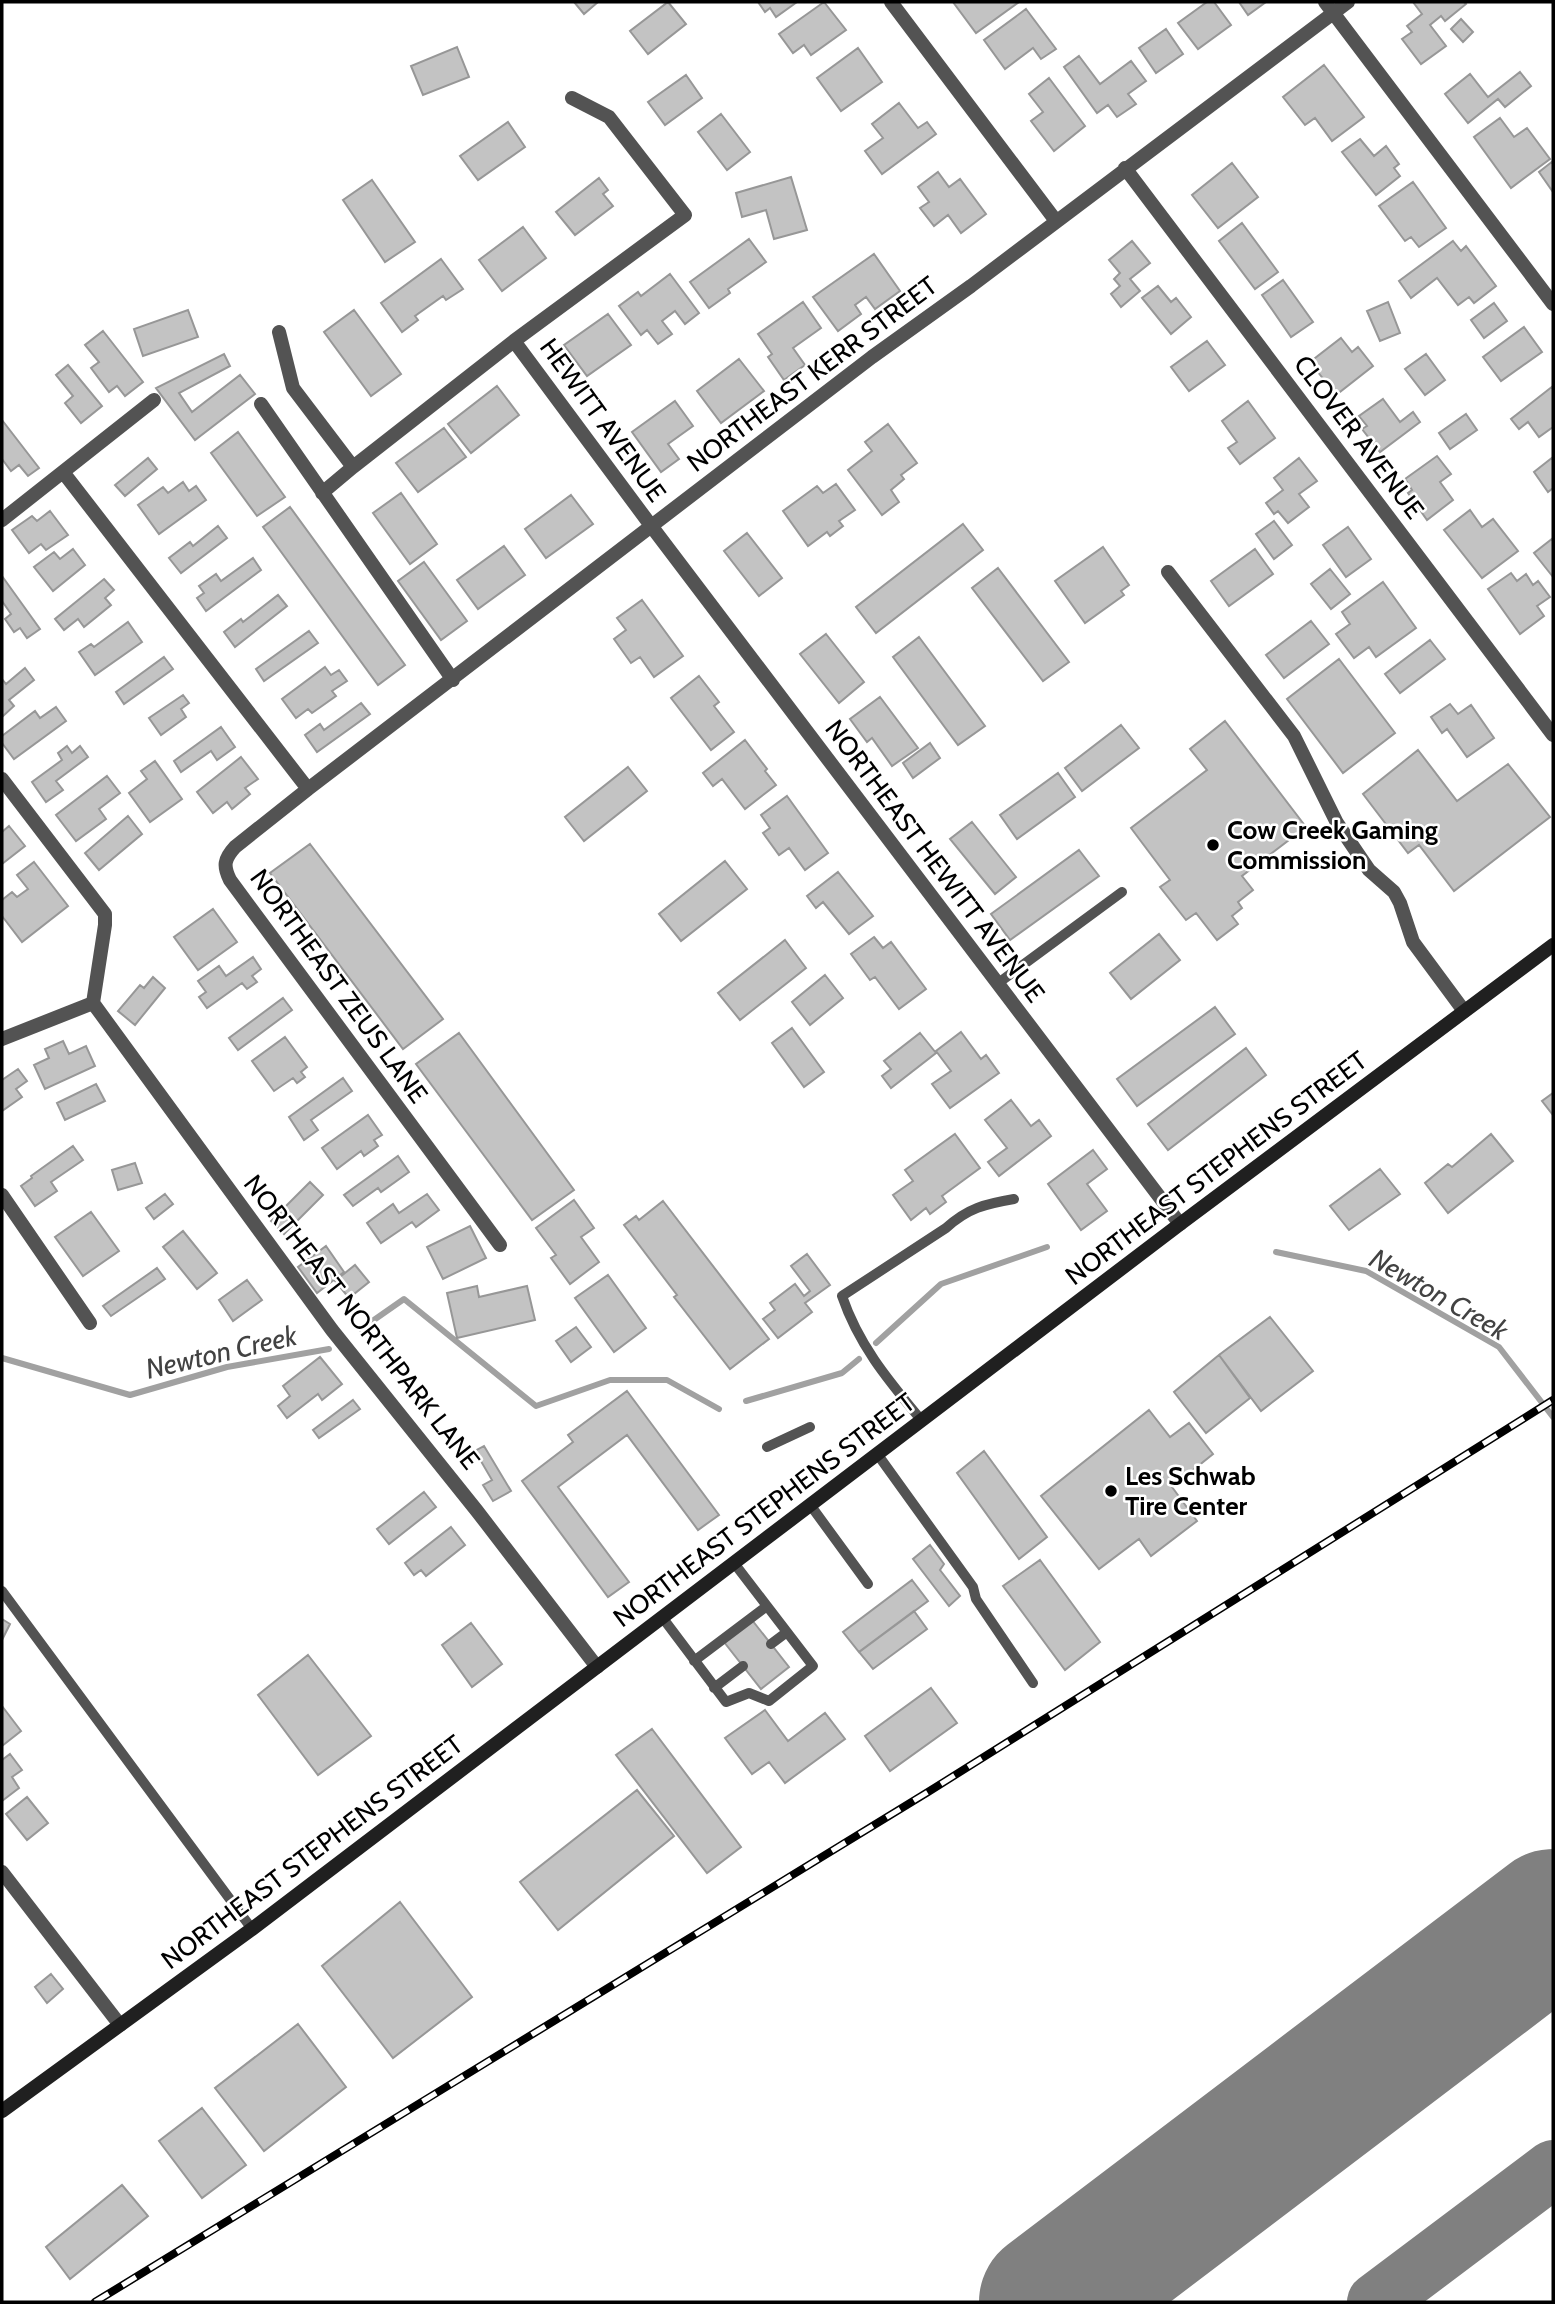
<svg xmlns="http://www.w3.org/2000/svg" width="1555" height="2304" font-family="Cabin,sans-serif">
<style>
.lines{fill:none;stroke-linecap:round;stroke-linejoin:round}
.stream{stroke:#a1a1a1;stroke-width:6}
.taxiway{stroke:#808080;stroke-width:58}
.runway{stroke:#808080;stroke-width:144}
.building{fill:#c3c3c3;stroke:#979797;stroke-width:2}
.service{stroke:#535353;stroke-width:10}
.minor{stroke:#535353;stroke-width:14}
.secondary{stroke:#202020;stroke-width:14}
.rail-casing{stroke:#000;stroke-width:8}
.rail{stroke:#fff;stroke-width:5;stroke-dasharray:16;stroke-linecap:butt}
.poi-dot{fill:#000;stroke:#fff;stroke-width:2.5}
.labels{text-anchor:middle;stroke-width:5;stroke-linejoin:round;paint-order:stroke}
.street-label{font-size:26px;fill:#000;stroke:#fff}
.poi-label{font-size:26px;font-weight:bold;fill:#000;stroke:#fff;text-anchor:start}
.water-label{font-size:28px;font-style:italic;fill:#424242;stroke:#fff}
</style>
<rect width="100%" height="100%" fill="#fff"/>
<g class="lines">
<path class="stream" d="M1276,1252L1366,1271L1499,1347L1553,1417
M361,1329L404,1299L536,1406L610,1380H667L719,1409
M876,1343L941,1284L1047,1247
M2,1358L130,1395L227,1367L329,1349
M746,1401L842,1373L859,1359"/>
<path class="taxiway" d="M1061,2302L1087,2274
M1376,2302L1553,2169"/>
<path class="runway" d="M1051,2302L1553,1921"/>
</g>
<path class="building" d="M574,2H598L584,14Z
M668,2L686,24L648,54L630,31Z
M758,2H797L776,17L770,8L765,12Z
M824,2L846,30L811,55L804,45L793,53L779,34Z
M953,2H1019L976,33Z
M1207,2H1214L1231,25L1198,49L1178,23Z
M1239,2H1266L1248,15Z
M1413,2H1464L1466,4L1445,21L1441,16L1430,25L1446,46L1421,64L1402,39L1412,32L1407,26L1422,14Z
M1026,9L1056,49L1041,59L1033,48L1005,69L984,40Z
M1461,19L1473,32L1463,42L1451,29Z
M1166,29L1183,54L1156,73L1139,48Z
M457,47L469,77L423,95L411,66Z
M858,48L882,82L841,111L817,78Z
M1079,56L1100,84L1131,61L1146,81L1128,94L1136,104L1117,117L1108,105L1097,113L1064,67Z
M1324,65L1364,117L1332,141L1315,118L1305,125L1283,97Z
M1520,72L1531,86L1505,107L1498,99L1468,123L1445,94L1470,74L1488,97Z
M686,75L702,98L665,125L648,102Z
M1049,78L1085,126L1054,151L1031,121L1043,112L1029,94Z
M899,103L918,128L927,122L936,134L882,174L865,151L883,138L872,124Z
M721,114L750,152L727,170L698,132Z
M1500,118L1514,137L1527,128L1550,159L1511,188L1474,137Z
M508,122L525,147L478,180L460,156Z
M1360,139L1374,156L1386,146L1399,164L1394,168L1400,176L1376,195L1342,152Z
M1553,161V192L1539,172Z
M1232,163L1258,197L1218,228L1192,195Z
M938,172L949,187L960,179L986,214L961,233L948,215L934,226L920,208L929,202L918,187Z
M791,177L807,230L774,239L766,210L742,217L736,193Z
M599,178L608,190L603,194L613,206L575,235L556,212Z
M372,180L415,242L385,262L343,200Z
M1413,182L1446,228L1419,247L1411,237L1405,241L1379,206Z
M1242,223L1278,272L1255,289L1219,241Z
M523,227L546,258L502,291L479,260Z
M749,239L766,262L728,289L730,293L709,308L690,282Z
M1132,241L1150,263L1130,279L1140,291L1121,307L1111,294L1120,286L1114,279L1120,273L1109,260Z
M1453,241L1461,251L1466,246L1496,286L1474,303L1469,297L1458,305L1437,278L1411,298L1399,281Z
M874,254L900,291L875,309L866,297L855,305L861,314L838,331L813,297Z
M441,259L463,289L446,300L443,296L415,316L418,320L402,332L381,303Z
M670,274L699,313L685,324L675,311L662,321L672,334L658,344L647,330L641,335L619,306L638,292L641,296Z
M1283,280L1313,322L1291,337L1262,295Z
M1158,286L1171,302L1176,298L1191,317L1171,334L1142,298Z
M803,302L821,328L793,348L805,365L784,380L768,357L772,354L758,334Z
M1388,302L1400,333L1380,341L1367,311Z
M1494,303L1507,321L1484,338L1471,320Z
M188,310L198,337L143,356L134,329Z
M354,310L401,374L371,396L324,332Z
M608,314L631,345L587,376L564,345Z
M1524,327L1542,352L1501,381L1483,357Z
M103,331L143,382L125,396L117,386L109,392L91,368L99,362L85,345Z
M1341,338L1352,352L1358,347L1373,366L1336,395L1310,362Z
M1207,341L1225,365L1189,391L1171,367Z
M224,354L230,366L179,393L192,412L240,375L255,394L195,440L156,388Z
M1426,354L1445,380L1425,395L1405,369Z
M739,359L764,391L721,423L697,391Z
M68,365L102,406L81,423L65,403L73,396L56,375Z
M497,386L519,415L471,453L448,424Z
M1553,386V427L1539,437L1528,422L1519,429L1511,419Z
M1383,399L1400,422L1413,412L1420,422L1380,452L1362,429L1367,426L1359,416Z
M675,401L693,426L668,444L679,459L661,472L632,432Z
M1248,401L1275,438L1240,464L1228,448L1237,442L1222,421Z
M1466,414L1477,430L1450,449L1439,433Z
M2,420L39,468L28,476L19,465L11,471L2,459Z
M888,424L917,463L901,475L904,479L891,490L899,502L882,515L848,470L872,451L865,442Z
M444,428L466,457L418,492L396,463Z
M238,432L285,497L257,516L211,453Z
M1437,456L1451,474L1440,482L1453,500L1427,520L1408,493L1412,490L1405,479Z
M1553,457V488L1548,492L1534,472Z
M148,458L157,469L125,496L115,485Z
M1299,458L1317,481L1299,494L1309,507L1288,523L1278,511L1274,514L1266,503L1283,490L1274,478Z
M183,482L189,491L196,486L206,500L159,534L138,505L163,487L168,493Z
M836,484L855,510L839,521L843,526L830,536L827,532L808,546L783,511L817,486L823,493Z
M401,493L437,544L410,564L373,513Z
M571,495L593,524L546,558L525,529Z
M290,507L405,665L378,685L263,527Z
M1470,510L1482,527L1493,519L1518,551L1482,578L1444,530Z
M50,511L68,535L46,550L41,544L29,553L12,530L32,516L37,521Z
M1274,521L1292,545L1274,559L1256,534Z
M963,524L983,550L876,633L856,607Z
M218,526L227,538L181,573L169,558L190,542L193,546Z
M1348,527L1371,559L1346,577L1323,545Z
M747,533L782,578L759,596L724,551Z
M1553,538V577L1534,553Z
M504,546L525,575L478,609L457,580Z
M1103,547L1129,585L1121,591L1124,595L1085,623L1055,581Z
M73,549L85,565L53,591L34,567L54,552L60,559Z
M1255,549L1273,574L1229,606L1211,581Z
M253,558L261,570L206,611L197,598L204,593L199,586L216,574L221,581Z
M424,562L467,621L441,640L398,581Z
M998,568L1069,662L1043,681L972,588Z
M1330,569L1350,594L1331,609L1311,584Z
M1511,573L1517,581L1526,574L1533,585L1538,581L1550,597L1537,606L1544,616L1520,634L1488,589Z
M2,576L40,629L27,638L20,628L14,632L5,619L11,614L2,601Z
M104,579L114,590L105,598L111,605L84,627L78,619L64,630L55,619Z
M1383,582L1416,628L1376,657L1369,647L1354,658L1336,634L1350,624L1342,612Z
M278,595L287,606L235,647L224,632L241,619L243,622Z
M642,600L683,656L654,677L640,657L631,663L614,639L626,630L617,618Z
M1311,621L1329,644L1284,678L1266,655Z
M128,622L142,642L95,675L79,652L91,644L94,647Z
M309,631L318,643L264,681L256,669Z
M826,634L864,682L839,703L800,654Z
M919,637L985,726L958,745L893,657Z
M1430,640L1445,659L1400,693L1385,674Z
M164,657L173,669L124,704L116,692Z
M1339,659L1395,733L1343,773L1287,699Z
M325,667L331,675L339,670L347,681L332,691L336,696L312,713L308,709L296,718L282,699Z
M25,668L34,680L9,700L14,706L2,717V679L6,684Z
M699,676L719,702L714,706L734,732L711,750L671,698Z
M183,695L189,703L181,709L186,717L161,735L149,718Z
M880,697L918,748L892,766L872,738L867,742L850,719Z
M361,703L370,714L317,752L305,735L320,724L324,730Z
M1450,704L1458,714L1471,705L1494,738L1467,757L1447,729L1442,733L1431,717Z
M56,707L66,721L14,759L2,743V736L35,711L40,718Z
M1225,721L1306,827L1242,876L1253,890L1238,902L1242,908L1232,916L1238,924L1217,940L1196,913L1186,920L1160,887L1170,880L1131,828L1207,770L1190,749Z
M1121,725L1139,748L1082,791L1065,768Z
M221,727L235,747L217,760L211,751L181,772L174,761Z
M745,740L767,769L765,771L776,785L745,809L722,779L713,786L703,773Z
M930,743L940,758L913,778L903,763Z
M67,746L72,753L80,746L88,757L56,781L63,790L46,802L32,782L62,760L58,753Z
M1418,750L1457,801L1508,764L1550,817L1454,891L1419,845L1408,853L1363,794Z
M241,757L258,779L245,788L250,794L232,809L227,802L213,813L197,792Z
M155,761L182,799L150,822L129,793L147,779L141,771Z
M628,767L647,791L584,841L565,817Z
M1058,773L1075,797L1017,839L1000,815Z
M107,776L120,793L99,809L106,819L76,841L56,815Z
M787,796L828,853L805,870L789,848L779,855L763,833L770,828L761,815Z
M128,816L142,834L99,870L85,853Z
M972,822L1016,877L995,894L950,839Z
M9,826L25,846L2,864V832Z
M310,844L443,1019L403,1049L270,873Z
M1079,850L1099,876L1010,940L991,914Z
M725,861L747,889L681,941L659,914Z
M34,862L68,906L22,942L2,916V900L12,892L17,897L28,889L17,875Z
M838,872L873,916L849,934L823,902L816,908L807,896Z
M213,909L237,942L198,970L174,937Z
M1159,934L1180,960L1131,999L1110,973Z
M874,937L883,948L891,942L926,989L899,1009L875,977L870,980L851,954Z
M785,940L806,968L740,1020L718,993Z
M253,957L261,969L252,976L257,982L247,989L242,983L207,1008L199,997L206,992L198,981L219,966L226,976Z
M825,975L843,998L810,1025L792,1002Z
M153,977L165,988L135,1025L118,1011L140,985L144,988Z
M283,998L292,1010L238,1050L229,1038Z
M1215,1007L1235,1034L1137,1106L1117,1079Z
M792,1028L824,1072L804,1087L772,1043Z
M961,1032L981,1059L986,1055L999,1073L950,1108L932,1084L951,1071L936,1051Z
M459,1033L574,1190L532,1220L416,1064Z
M920,1033L936,1053L891,1088L882,1076L891,1069L884,1061Z
M285,1037L307,1067L301,1072L305,1077L297,1083L293,1078L274,1091L252,1061Z
M63,1041L69,1054L86,1046L95,1066L45,1089L34,1065L49,1058L45,1049Z
M1246,1048L1266,1075L1168,1150L1148,1124Z
M18,1069L27,1081L16,1089L22,1097L2,1111V1080Z
M343,1078L352,1091L311,1120L318,1130L304,1140L289,1117Z
M96,1084L105,1101L65,1120L57,1103Z
M1553,1093V1115L1542,1101Z
M1011,1100L1031,1126L1039,1120L1051,1136L999,1176L988,1162L1007,1148L985,1120Z
M368,1115L382,1135L374,1140L378,1146L364,1156L361,1151L337,1169L322,1148Z
M955,1134L980,1168L942,1196L946,1202L930,1214L926,1208L911,1220L893,1195L913,1181L905,1170Z
M1491,1134L1513,1161L1448,1213L1425,1183L1448,1164L1452,1167Z
M73,1146L83,1160L51,1182L57,1191L35,1206L21,1186L32,1178L31,1176Z
M1093,1150L1107,1169L1087,1184L1107,1211L1081,1230L1048,1184Z
M398,1156L409,1172L381,1192L378,1188L353,1206L344,1195Z
M135,1163L142,1183L118,1190L112,1170Z
M1380,1169L1400,1194L1349,1230L1330,1206Z
M310,1182L323,1195L284,1234L271,1221Z
M165,1194L173,1204L154,1219L146,1208Z
M427,1194L439,1210L416,1227L412,1222L381,1243L367,1223L393,1204L399,1213Z
M574,1200L594,1228L581,1237L599,1262L570,1284L551,1258L556,1255L536,1228Z
M663,1201L769,1339L730,1369L674,1297L677,1295L624,1225L636,1216L639,1220Z
M91,1212L119,1251L83,1276L55,1237Z
M470,1226L486,1258L443,1279L427,1247Z
M183,1231L217,1273L197,1289L163,1247Z
M326,1246L344,1272L317,1293L298,1267Z
M807,1254L830,1285L805,1303L812,1312L778,1338L763,1319L775,1310L770,1303L795,1284L804,1296L810,1291L791,1266Z
M355,1265L369,1282L349,1298L335,1281Z
M157,1268L165,1279L111,1316L103,1306Z
M608,1275L646,1328L614,1352L575,1298Z
M247,1280L262,1300L233,1321L219,1300Z
M477,1286L479,1297L527,1286L535,1320L457,1338L447,1293Z
M1270,1317L1313,1371L1261,1411L1219,1355Z
M576,1327L591,1347L571,1362L556,1341Z
M1219,1355L1250,1398L1206,1433L1174,1392Z
M320,1357L342,1384L322,1400L318,1394L287,1418L278,1406L290,1396L283,1386Z
M627,1391L719,1515L698,1530L627,1435L558,1487L629,1582L608,1597L522,1481L573,1442L568,1435Z
M353,1400L360,1409L319,1438L313,1430Z
M1149,1410L1170,1437L1189,1423L1213,1454L1172,1487L1197,1521L1151,1556L1139,1539L1099,1569L1041,1496Z
M484,1446L511,1491L493,1501L483,1485L492,1480L475,1451Z
M984,1451L1047,1537L1019,1559L957,1473Z
M424,1492L436,1507L389,1544L377,1529Z
M451,1527L465,1545L426,1576L421,1570L414,1575L405,1563Z
M930,1545L944,1564L940,1570L960,1596L949,1606L913,1559Z
M1040,1560L1100,1642L1065,1670L1003,1586Z
M912,1580L928,1601L859,1652L843,1632Z
M914,1611L927,1629L873,1669L859,1652Z
M2,1619L10,1624L2,1640Z
M752,1620L789,1667L761,1689L724,1642Z
M471,1623L502,1664L472,1687L442,1645Z
M308,1655L371,1736L318,1775L258,1695Z
M931,1688L957,1723L890,1771L865,1736Z
M2,1706L21,1731L2,1746Z
M765,1710L788,1741L825,1713L845,1739L785,1783L769,1762L752,1774L725,1738Z
M652,1729L741,1847L707,1873L616,1755Z
M10,1754L22,1770L12,1777L19,1788L2,1801V1760Z
M637,1790L674,1836L558,1930L520,1882Z
M27,1797L48,1823L27,1840L6,1814Z
M400,1902L472,1997L393,2058L322,1966Z
M51,1974L63,1989L47,2003L35,1987Z
M298,2024L346,2087L264,2151L215,2088Z
M202,2108L246,2165L202,2198L159,2141Z
M122,2185L148,2216L70,2279L46,2247Z"/>
<g class="lines">
<path class="service" d="M997,984L1122,892
M922,1421C889,1381 859,1346 842,1296L946,1228C968,1208 985,1204 1014,1199
M767,1447L810,1427
M878,1455L973,1587L976,1599L1033,1683
M811,1506L868,1584
M2,1591L252,1929
M662,1617L726,1702L749,1693L769,1701L813,1666L767,1606
M771,1644L787,1632
M694,1661L767,1606L734,1563
M714,1688L743,1666"/>
<path class="minor" d="M891,2L1056,221
M1325,2L1553,304
M1125,168L1553,735
M279,332L293,388L353,467L514,341L685,215L609,117L572,98
M514,341L652,527L1180,1224
M261,404L453,680
M63,472L308,789L235,847C224,859 223,866 230,880L500,1245
M322,493L353,467
M2,520L154,400
M1168,572L1294,736L1337,823L1369,870L1394,892L1400,903L1413,942L1464,1011
M2,779L105,914V925L93,1003
M308,789L872,357L971,286L1348,2
M93,1003L332,1330L477,1511L597,1667
M2,1039L93,1003
M2,1195L90,1323
M2,1872L120,2025"/>
<path class="secondary" d="M2,2111L252,1929L1180,1224L1553,945"/>
<g class="rail-casing">
<path id="rail" d="M95,2302L928,1792L1553,1400"/>
</g>
<use href="#rail" class="rail"/>
</g>
<g class="poi-dot">
<circle cx="1213" cy="845" r="7"/>
<circle cx="1111" cy="1491" r="7"/>
</g>
<g class="labels">
<g class="street-label">
<text transform="translate(812 374) rotate(-37)" y="9">NORTHEAST KERR STREET</text>
<text transform="translate(603 420) rotate(54)" y="9">HEWITT AVENUE</text>
<text transform="translate(1359 437) rotate(53)" y="9">CLOVER AVENUE</text>
<text transform="translate(935 861) rotate(53)" y="9">NORTHEAST HEWITT AVENUE</text>
<text transform="translate(339 986) rotate(54)" y="9">NORTHEAST ZEUS LANE</text>
<text transform="translate(1216 1168) rotate(-37)" y="9">NORTHEAST STEPHENS STREET</text>
<text transform="translate(362 1322) rotate(52)" y="9">NORTHEAST NORTHPARK LANE</text>
<text transform="translate(764 1510) rotate(-37)" y="9">NORTHEAST STEPHENS STREET</text>
<text transform="translate(312 1852) rotate(-37)" y="9">NORTHEAST STEPHENS STREET</text>
</g>
<g class="poi-label">
<text x="1227" y="839">Cow Creek Gaming<tspan x="1227" dy="30">Commission</tspan></text>
<text x="1125" y="1485">Les Schwab<tspan x="1125" dy="30">Tire Center</tspan></text>
</g>
<g class="water-label">
<text transform="translate(1439 1294) rotate(30)" y="10">Newton Creek</text>
<text transform="translate(221 1352) rotate(-13)" y="10">Newton Creek</text>
</g>
</g>
<rect width="1555" height="2304" fill="none" stroke="#000000" stroke-width="7"/>
</svg>
